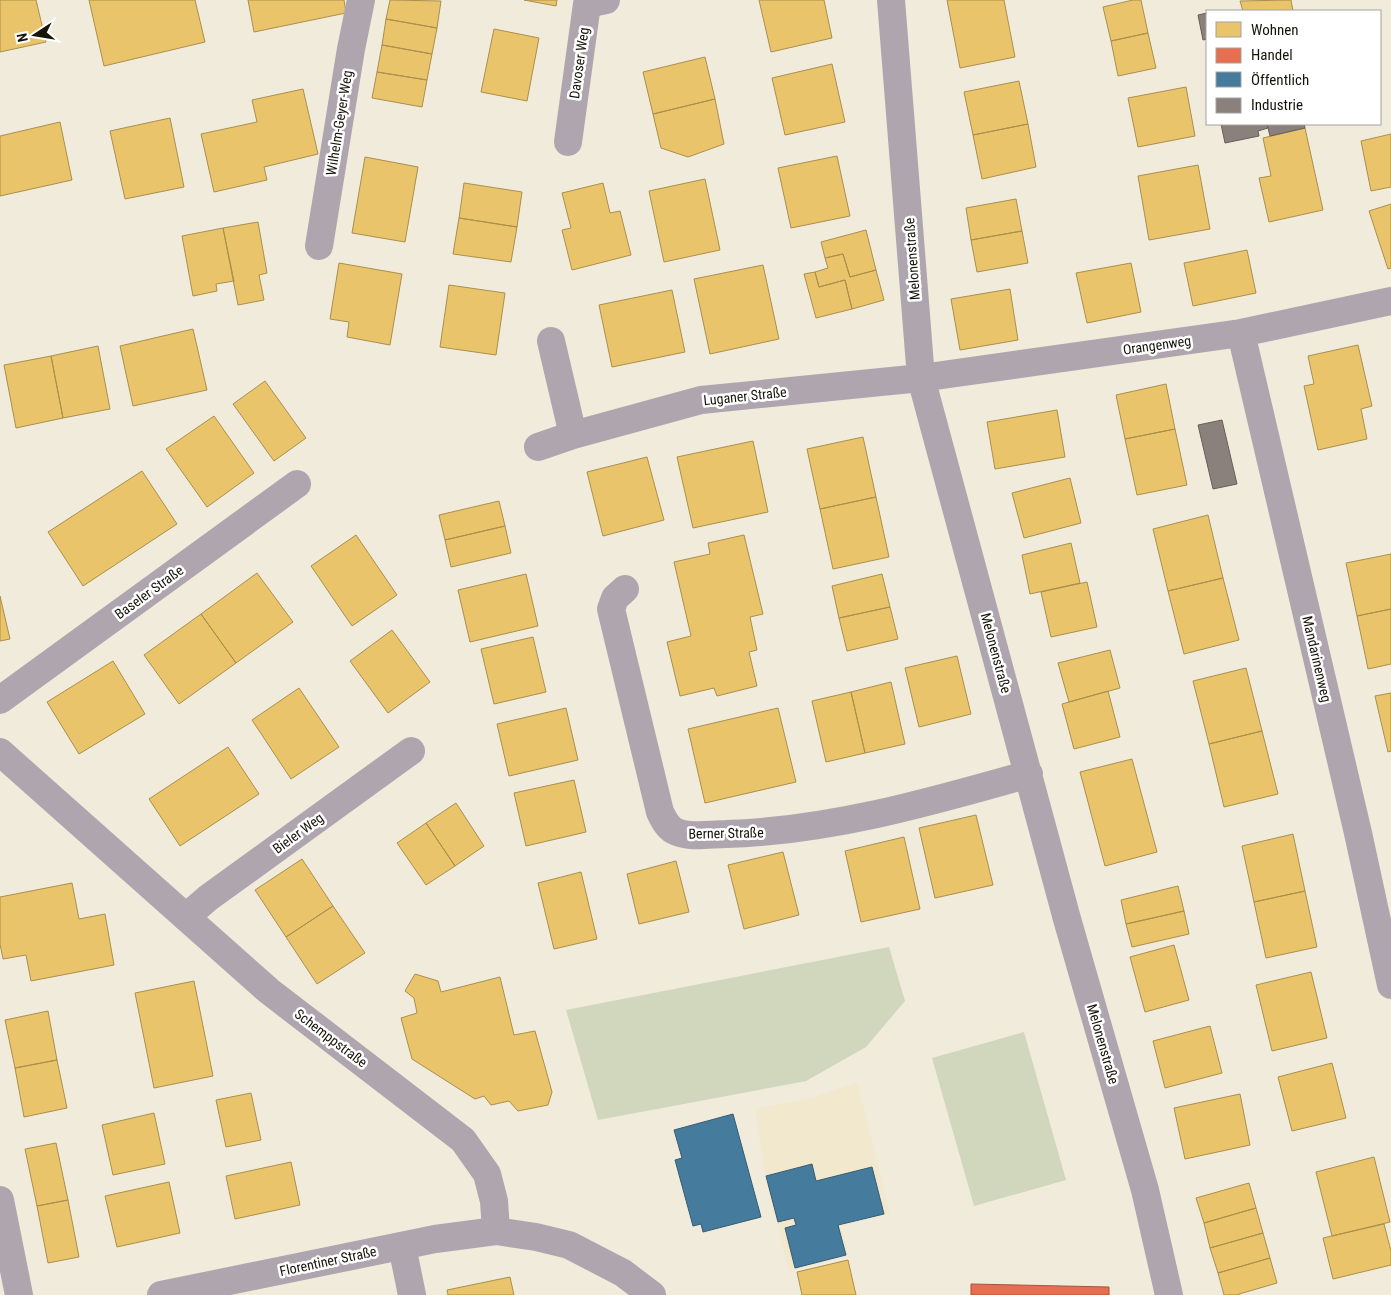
<svg xmlns="http://www.w3.org/2000/svg" width="1391" height="1295" font-family="'Roboto Condensed',sans-serif">
<style>
.built{fill:#f1e8cd}
.green{fill:#d1d7bc}
.homes{fill:#e9c46a;stroke:#aa8f4d}
.shops{fill:#e76f51;stroke:#a8533b}
.public{fill:#457b9d;stroke:#375c71}
.industry{fill:#8a817c;stroke:#67605a}
.lines{fill:none;stroke-linecap:round;stroke-linejoin:round}
.minor{stroke:#afa5af;stroke-width:28}
.tertiary{stroke:#afa5af;stroke-width:28}
.labels{text-anchor:middle;stroke-width:5;stroke-linejoin:round;paint-order:stroke}
.street-label{font-size:14px;fill:#161309;stroke:#fff}
</style>
<rect width="100%" height="100%" fill="#f0ebdb"/>
<path class="built" d="M857,1082L890,1214L841,1226L848,1256L789,1271L765,1176L755,1109L812,1098Z"/>
<path class="green" d="M889,947L905,1001L866,1047L806,1081L598,1120L566,1010Z
M1024,1032L1066,1180L974,1206L932,1058Z"/>
<path class="homes" d="M0,0H36L46,42L0,52Z
M89,0H195L205,42L104,66Z
M248,0H344L346,13L254,32Z
M390,0L441,1L437,28L386,19Z
M524,0H557L556,6Z
M759,0H824L832,38L771,52Z
M947,0H1004L1015,57L960,68Z
M1133,0H1141L1148,33L1111,41L1103,7Z
M1291,0L1293,11H1243L1240,1Z
M386,19L437,28L432,54L382,45Z
M494,29L539,38L527,101L481,92Z
M1148,33L1156,68L1118,76L1111,41Z
M382,45L432,54L427,80L377,72Z
M705,57L715,99L653,114L643,72Z
M832,64L845,122L785,135L772,78Z
M377,72L427,80L422,107L372,98Z
M1019,81L1028,124L973,135L964,92Z
M1186,87L1195,136L1138,147L1128,98Z
M303,89L318,154L264,167L267,180L214,192L201,134L257,122L252,100Z
M715,99L724,144L688,157L661,148L653,114Z
M170,118L184,187L125,199L110,131Z
M60,122L72,180L0,196V136Z
M1028,124L1036,167L982,179L973,135Z
M1305,128L1323,210L1269,222L1259,178L1271,176L1263,138Z
M1391,134V187L1371,191L1361,141Z
M837,156L850,216L791,228L778,168Z
M365,157L418,167L405,242L352,233Z
M1198,165L1210,229L1149,240L1138,176Z
M705,179L720,250L664,262L649,191Z
M464,183L522,192L517,227L459,218Z
M603,183L610,213L620,211L631,255L572,270L562,230L571,228L562,193Z
M1016,199L1022,231L971,240L966,208Z
M1391,204V268L1388,269L1369,211Z
M459,218L517,227L511,262L453,254Z
M258,222L267,273L259,275L264,300L238,305L223,228Z
M223,228L234,281L216,284L217,291L193,296L182,236Z
M866,230L876,270L850,277L843,254L825,258L821,242Z
M1022,231L1028,263L977,272L971,240Z
M1247,250L1256,293L1193,306L1184,263Z
M843,254L850,277L876,270L884,300L852,309L845,280L819,287L815,272L828,268L825,258Z
M339,263L402,274L390,345L347,337L349,322L330,319Z
M1131,263L1141,312L1087,323L1076,273Z
M763,265L779,339L710,354L694,279Z
M815,272L819,287L845,280L852,309L816,318L804,274Z
M449,285L505,293L496,355L440,347Z
M1010,289L1018,340L960,350L951,299Z
M672,290L685,352L612,367L599,305Z
M193,329L207,390L133,406L120,346Z
M1358,345L1372,406L1361,409L1367,439L1318,450L1304,386L1314,384L1308,356Z
M98,346L110,409L63,418L51,356Z
M51,356L63,418L16,428L4,365Z
M265,381L306,438L274,461L233,404Z
M1166,384L1175,429L1125,439L1116,395Z
M1057,410L1065,457L995,469L987,422Z
M214,416L254,473L207,507L166,449Z
M1175,429L1187,485L1137,495L1125,439Z
M863,437L876,497L820,509L807,449Z
M753,441L768,512L693,528L677,457Z
M647,457L664,520L603,536L587,472Z
M142,471L177,524L83,586L48,532Z
M1070,478L1081,523L1024,538L1012,493Z
M876,497L889,557L833,569L820,509Z
M499,501L505,526L445,540L439,515Z
M1208,515L1223,578L1168,591L1153,529Z
M505,526L511,553L451,567L445,540Z
M356,535L397,595L352,626L311,566Z
M744,535L763,614L750,617L757,650L749,652L757,686L717,696L714,688L680,696L667,642L691,636L674,562L710,554L708,543Z
M1071,543L1080,583L1030,594L1022,555Z
M1391,554V609L1357,616L1346,563Z
M257,573L293,622L236,663L201,614Z
M526,574L538,626L470,642L458,590Z
M882,574L890,607L839,618L832,586Z
M1223,578L1239,640L1184,654L1168,591Z
M1087,582L1097,627L1051,637L1041,592Z
M0,596L10,639L0,641Z
M890,607L898,639L847,651L839,618Z
M1391,609V664L1368,669L1357,616Z
M201,614L236,663L179,704L144,655Z
M392,630L430,682L388,713L350,661Z
M533,637L546,692L494,704L481,649Z
M1110,650L1120,688L1069,702L1058,663Z
M957,656L971,714L919,727L905,668Z
M113,661L145,714L79,754L47,702Z
M1246,668L1262,731L1209,744L1193,681Z
M891,682L905,744L865,753L851,692Z
M299,688L339,747L291,779L252,720Z
M1108,691L1120,737L1074,749L1062,704Z
M851,692L865,753L826,762L812,701Z
M1391,693V751L1388,752L1375,696Z
M566,708L578,760L509,776L497,724Z
M778,708L796,782L705,803L688,729Z
M1262,731L1278,794L1224,807L1209,744Z
M228,747L259,794L180,846L149,799Z
M1132,759L1157,852L1105,866L1080,772Z
M574,780L586,832L526,846L514,793Z
M456,803L484,846L455,866L426,823Z
M976,815L993,885L935,898L919,828Z
M426,823L455,866L426,885L397,843Z
M1293,834L1305,891L1254,902L1242,846Z
M904,837L920,909L861,922L845,851Z
M783,852L799,915L744,929L728,865Z
M302,859L333,906L286,937L255,890Z
M676,861L689,912L639,924L627,874Z
M581,872L597,939L554,949L538,883Z
M72,883L79,919L105,914L114,965L31,981L26,955L3,959L0,944V897Z
M1178,886L1184,911L1126,924L1121,900Z
M1305,891L1317,947L1266,958L1254,902Z
M333,906L365,953L317,984L286,937Z
M1184,911L1189,934L1132,947L1126,924Z
M1174,945L1189,1000L1145,1012L1130,957Z
M1311,972L1327,1038L1272,1051L1256,985Z
M415,974L438,981L441,992L500,977L514,1035L535,1031L552,1092L548,1105L518,1111L509,1101L491,1105L484,1096L475,1099L412,1059L401,1018L417,1013L414,998L405,991Z
M194,981L213,1076L154,1088L135,993Z
M48,1011L57,1060L15,1068L5,1020Z
M1210,1026L1222,1073L1165,1088L1153,1041Z
M57,1060L67,1108L24,1117L15,1068Z
M1332,1063L1346,1118L1292,1131L1278,1077Z
M251,1093L261,1140L226,1147L216,1100Z
M1240,1094L1250,1145L1185,1159L1174,1108Z
M154,1113L165,1164L113,1175L102,1125Z
M56,1143L68,1200L37,1206L25,1149Z
M1374,1157L1390,1222L1332,1236L1316,1172Z
M291,1162L300,1205L235,1219L226,1176Z
M169,1182L180,1233L117,1247L105,1196Z
M1249,1183L1256,1208L1204,1223L1196,1198Z
M68,1200L79,1257L48,1263L37,1206Z
M1256,1208L1263,1233L1210,1248L1204,1223Z
M1384,1224L1391,1251V1265L1333,1279L1323,1238Z
M1263,1233L1270,1258L1218,1273L1210,1248Z
M1270,1258L1277,1283L1236,1295H1224L1218,1273Z
M848,1260L856,1295H802L797,1272Z
M510,1277L514,1295H448L447,1290Z"/>
<path class="shops" d="M971,1284L1109,1287V1295H971Z"/>
<path class="public" d="M733,1114L761,1217L703,1232L701,1224L693,1226L675,1160L682,1158L674,1130Z
M812,1164L816,1181L872,1167L884,1214L838,1225L846,1255L795,1268L785,1228L796,1225L794,1218L778,1222L766,1176Z"/>
<path class="industry" d="M1207,13V39L1203,40L1198,15Z
M1221,124H1267L1268,128L1258,131L1259,136L1225,143Z
M1267,124H1304L1305,128L1270,136Z
M1222,420L1237,484L1213,489L1198,425Z"/>
<g class="lines">
<path class="minor" d="M891,0L921,378L1067,919L1145,1190L1169,1295
M568,142L587,4L606,0
M319,246L351,49L361,0
M1241,333L1358,833L1391,985
M551,341L573,435
M538,447L573,435L701,400L921,378L1241,333L1391,301
M625,589L615,598L611,609L660,812C664,820 668,829 677,832C691,838 711,834 726,834C830,831 930,802 1029,774
M0,700L297,484
M186,917L208,898L411,751
M0,1200L19,1295
M402,1246L412,1295"/>
<path class="tertiary" d="M0,752L269,991L463,1140L487,1174L494,1201L496,1231
M161,1295L435,1239L496,1231L536,1237L569,1245L623,1273L652,1295"/>
</g>
<g class="labels">
<g class="street-label">
<text transform="translate(579 63) rotate(-82)" y="5">Davoser Weg</text>
<text transform="translate(339 123) rotate(-81)" y="5">Wilhelm-Geyer-Weg</text>
<text transform="translate(912 259) rotate(-94)" y="5">Melonenstraße</text>
<text transform="translate(1157 345) rotate(-8)" y="5">Orangenweg</text>
<text transform="translate(745 396) rotate(-6)" y="5">Luganer Straße</text>
<text transform="translate(149 592) rotate(-36)" y="5">Baseler Straße</text>
<text transform="translate(996 653) rotate(75)" y="5">Melonenstraße</text>
<text transform="translate(1317 659) rotate(77)" y="5">Mandarinenweg</text>
<text transform="translate(298 833) rotate(-36)" y="5">Bieler Weg</text>
<text transform="translate(726 833) rotate(-1)" y="5">Berner Straße</text>
<text transform="translate(331 1038) rotate(37)" y="5">Schemppstraße</text>
<text transform="translate(1103 1044) rotate(74)" y="5">Melonenstraße</text>
<text transform="translate(328 1261) rotate(-12)" y="5">Florentiner Straße</text>
</g>
</g>
<rect x="1206" y="10" width="175" height="115" fill="#ffffff" stroke="#a2a19d"/>
<rect x="1216" y="22" width="25" height="15" fill="#e9c46a" stroke="#a2a19d"/>
<text x="1251" y="35" font-size="15" fill="#161309">Wohnen</text>
<rect x="1216" y="48" width="25" height="15" fill="#e76f51" stroke="#a2a19d"/>
<text x="1251" y="60" font-size="15" fill="#161309">Handel</text>
<rect x="1216" y="72" width="25" height="15" fill="#457b9d" stroke="#a2a19d"/>
<text x="1251" y="85" font-size="15" fill="#161309">Öffentlich</text>
<rect x="1216" y="98" width="25" height="15" fill="#8a817c" stroke="#a2a19d"/>
<text x="1251" y="110" font-size="15" fill="#161309">Industrie</text>
<g transform="translate(35 35) rotate(258)" stroke="#ffffff" stroke-width="4" paint-order="stroke">
<path d="M0-4L9 19L0 12L-9 19Z" fill="#161309"/>
<text y="-8" font-size="14" font-weight="bold" text-anchor="middle" fill="#161309">N</text>
</g>
</svg>
